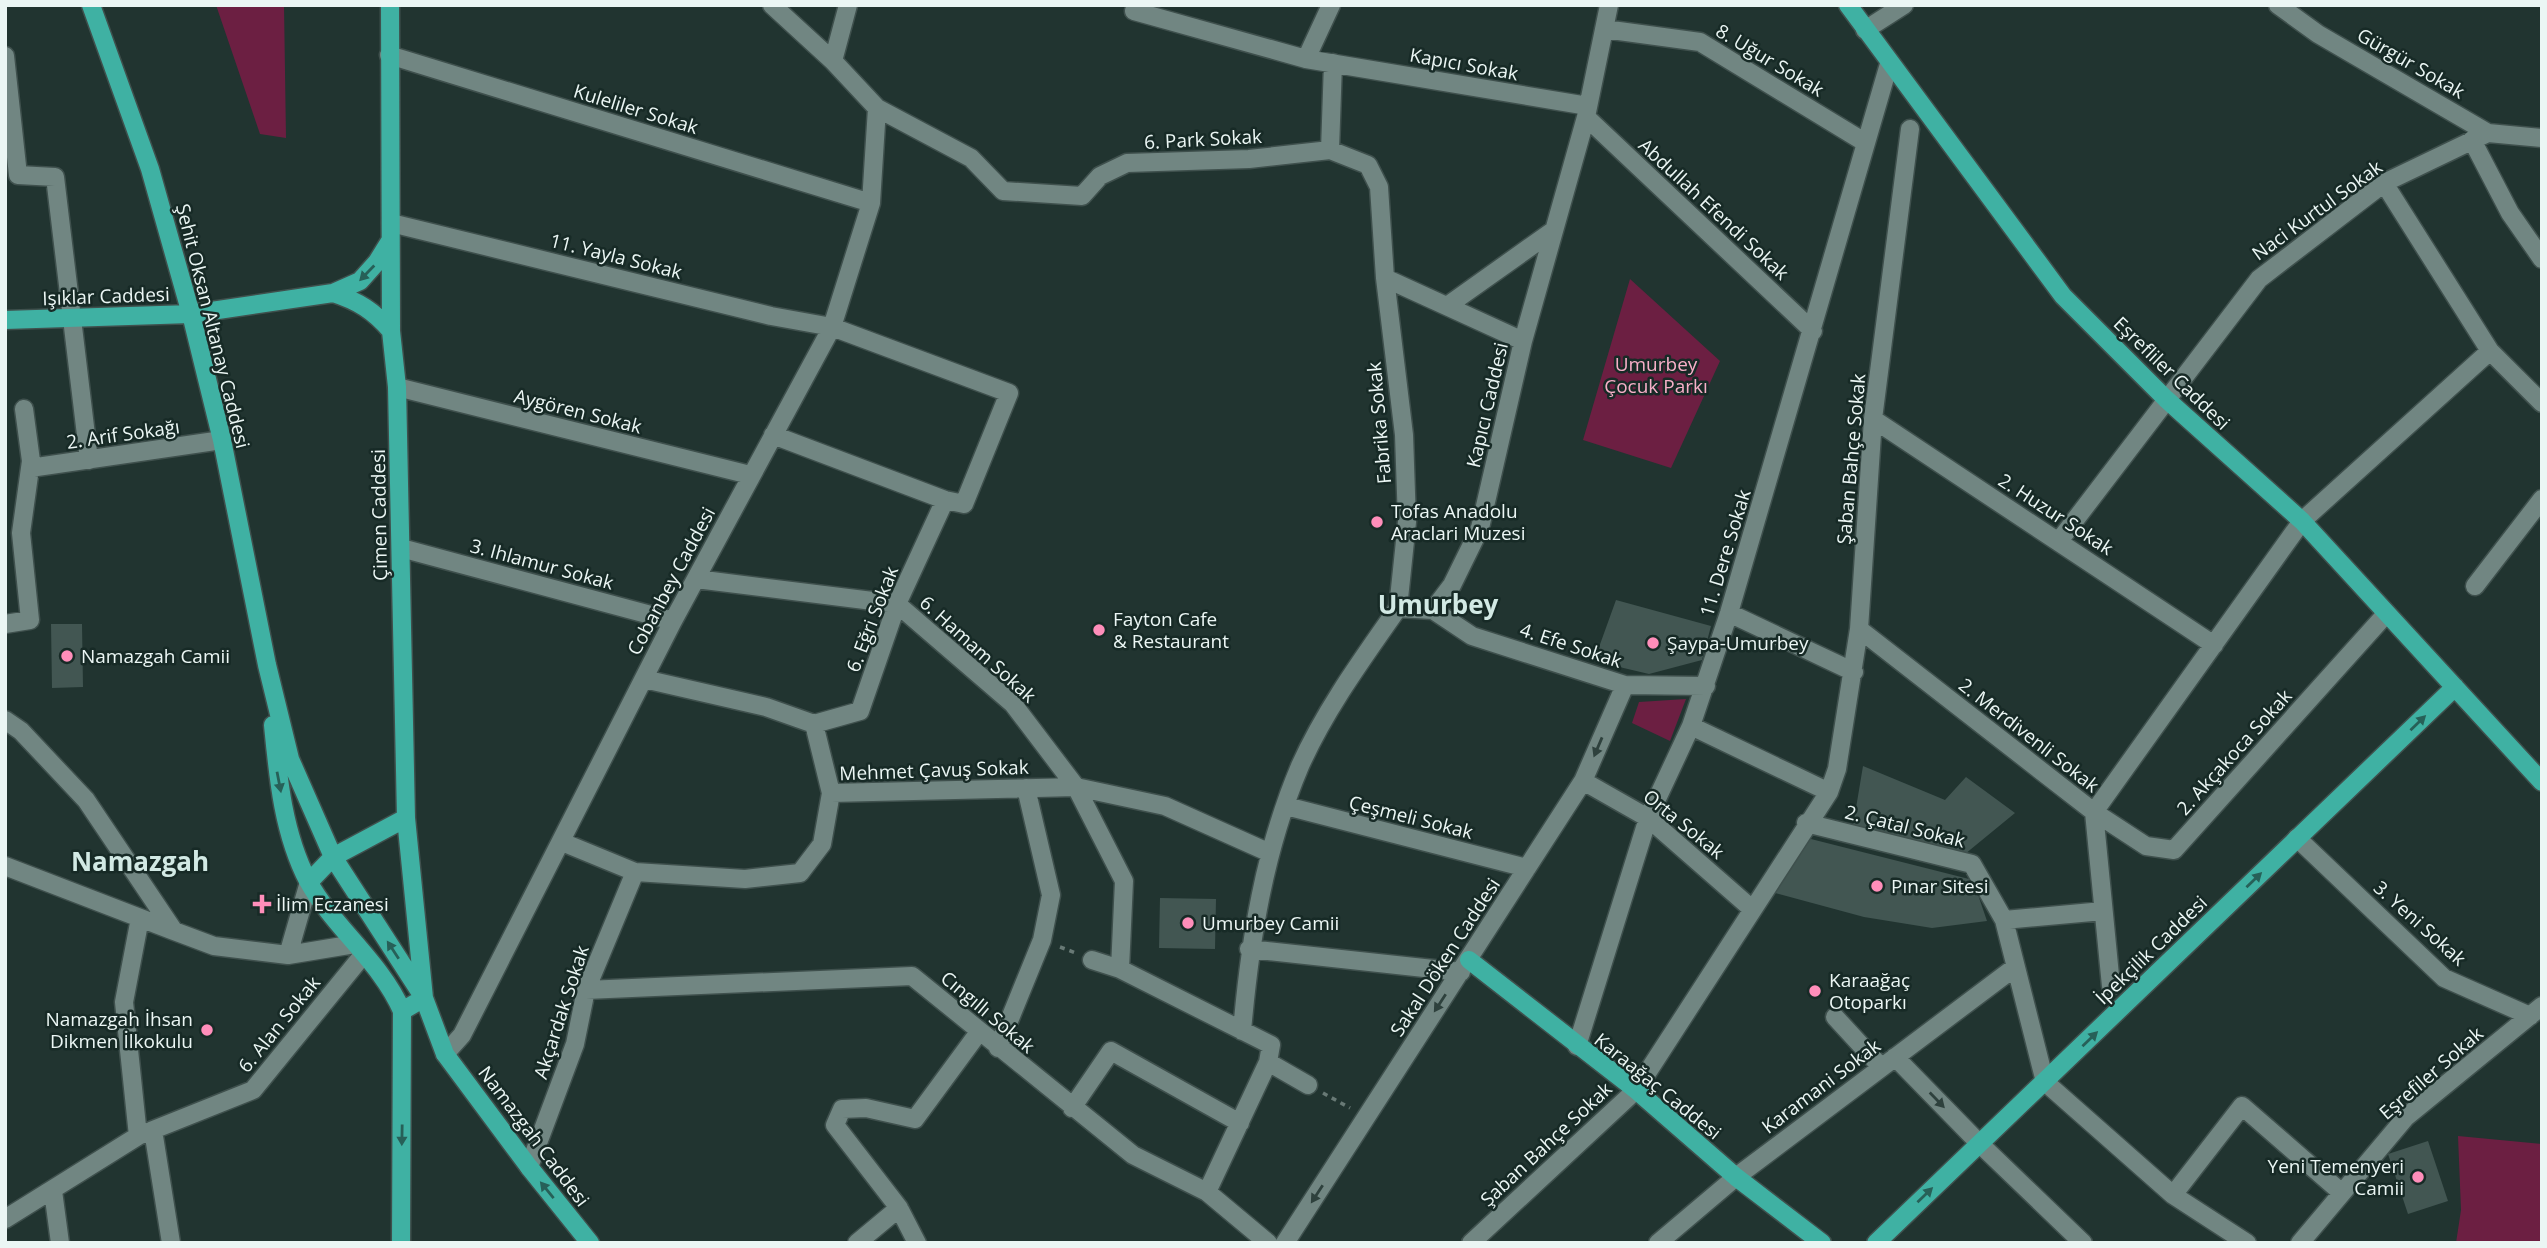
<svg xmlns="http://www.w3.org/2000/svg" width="2547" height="1248" font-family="'Open Sans',sans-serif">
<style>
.green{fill:#6c1f42}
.building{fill:#425652}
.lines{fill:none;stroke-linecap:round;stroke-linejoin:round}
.minor-casing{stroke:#3f504d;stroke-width:21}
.major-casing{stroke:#3f504d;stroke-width:21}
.path{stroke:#687975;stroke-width:3.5;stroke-dasharray:5 5;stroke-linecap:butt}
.minor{stroke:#718682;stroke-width:18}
.major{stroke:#3fb1a3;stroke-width:18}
.oneway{fill:#276058}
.oneway2{fill:#2e413d}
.poi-dot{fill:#ff8eba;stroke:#172a26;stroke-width:2.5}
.labels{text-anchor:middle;stroke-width:5;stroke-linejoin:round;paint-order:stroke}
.street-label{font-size:19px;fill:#ebf6f4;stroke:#172a26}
.park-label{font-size:19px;fill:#f7afc8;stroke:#172a26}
.poi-label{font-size:19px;fill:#ebf6f4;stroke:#172a26;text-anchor:start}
.district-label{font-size:26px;font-weight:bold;fill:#d2e9e4;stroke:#172a26}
</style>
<rect width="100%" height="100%" fill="#213430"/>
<path class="green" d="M216,5H284L286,138L260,134Z
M1630,279L1720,361L1671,468L1583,440Z
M1686,699L1670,741L1632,723L1639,702Z
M2458,1136L2542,1144V1243H2456L2461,1210Z"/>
<path class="building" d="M1616,600L1711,626L1702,660L1649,674L1594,661Z
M51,624H82L83,687L52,688Z
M1863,766L1945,800L1966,777L2015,813L1965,854L1853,826Z
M1807,838L1973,880L1987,921L1932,928L1864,917L1775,893Z
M1160,898L1216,899L1215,949L1159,948Z
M2428,1141L2448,1201L2408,1214L2388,1154Z"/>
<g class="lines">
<g class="minor-casing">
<path id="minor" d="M772,5L833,61L877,108L971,158L1003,191L1082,196L1100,176L1127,163L1249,159L1330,150L1368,165L1379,187L1385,278L1404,435L1407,522L1398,608
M2278,5L2318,34L2488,133
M1134,11L1306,59L1588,106
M1604,29L1700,42L1866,143
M1865,30L1904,5
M389,55L871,203
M5,56L18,175L55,177L89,460
M1306,59L1331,5
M833,61L848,5
M1586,117L1813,331
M2472,140L2510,213L2542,259
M1330,150L1333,63
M2384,183L2490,351L2302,521L2094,812L2146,846L2174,850L2386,614
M391,223L771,316L832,327L1009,393L964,504L945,500L773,435
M1385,278L1523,341
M1447,306L1554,230
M2490,351L2542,403
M397,387L750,475
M1873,419L2214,645
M30,468L222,440
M2059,541L2259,279L2384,183L2488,133L2542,138
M401,548L673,621
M696,579L897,604L1013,704L1076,787L1124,881L1120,969L1271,1045L1268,1062L1207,1192
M2475,586L2542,499
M1433,610L1472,636L1625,685L1706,686
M1729,613L1854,672
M5,624L30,620L21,533L31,461L24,409
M1859,629L2094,812L2111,986
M644,679L766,707L814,724L831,793
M5,720L21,731L86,800L174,931L214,946L288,955L355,944
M814,724L860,711L897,604L945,500
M1691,726L1829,792
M1583,781L1648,818L1752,909
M1286,806L1527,868
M1806,823L1972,864L2004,920L2045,1082L2173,1195L2247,1243
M2297,838L2444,978L2530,1016
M562,842L635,872L745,879L800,873L822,844L831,793L1076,787L1165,806L1270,853
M5,866L174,931
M2004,920L2103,911
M1249,949L1461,972
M288,955L309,882
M1092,960L1120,969
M586,990L912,976L1133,1155L1207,1192L1268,1243
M1835,1017L1881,1067
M1242,1031C1250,940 1264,851 1300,766C1325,710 1363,658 1398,608L1433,610L1452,585L1480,528L1523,341L1586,117L1609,5
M1577,1046L1648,818L1691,726L1729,613L1889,64
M998,1048L1042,940L1051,895L1026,788
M445,1054L462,1035L673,621L832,327L871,203L877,108
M1895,1057L1979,1143L2083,1243
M1268,1062L1308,1085
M1072,1108L1111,1051L1240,1123
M153,1130L171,1243
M138,1136L124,1002L140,918
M529,1167L575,1044L586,990L635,872
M53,1191L60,1243
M2173,1195L2242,1106L2342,1193
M5,1219L138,1136L253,1090L363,955
M857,1243L899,1208
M917,1243L899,1208L835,1125L842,1109L866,1108L915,1119L979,1032
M1285,1243L1583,781L1625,685
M1471,1243L1636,1090L1829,792L1837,769L1859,629L1873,419L1910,129
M1658,1243L1736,1177L2014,968
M2300,1243L2406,1117L2542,1006"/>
</g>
<g class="major-casing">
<path id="major" d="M91,5L150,169L191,314L222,440L267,665L290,759L333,857L424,998L445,1054L529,1167L590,1243
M390,5L391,331L397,387L406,818L424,998L402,1011
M1848,5L2063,296L2166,399L2302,521L2542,782
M333,293C358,301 374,311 391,331
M5,320L191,314L333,293L360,281L377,262L390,241
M273,725C278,777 283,833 308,881C334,928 381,962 402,1011L401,1243
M309,882L333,857L406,818
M1469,960L1636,1090L1736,1177L1822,1243
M1876,1243L2455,687"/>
</g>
<path class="path" d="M1060,947L1076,953
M1323,1093L1350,1108"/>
<use href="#minor" class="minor"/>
<use href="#major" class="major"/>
</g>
<defs><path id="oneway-solid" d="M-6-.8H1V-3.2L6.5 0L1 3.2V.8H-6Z" transform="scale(1.75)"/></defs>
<g class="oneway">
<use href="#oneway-solid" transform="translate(367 273) rotate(134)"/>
<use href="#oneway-solid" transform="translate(2418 723) rotate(-44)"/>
<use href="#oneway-solid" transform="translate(279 782) rotate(79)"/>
<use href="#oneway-solid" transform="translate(2254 880) rotate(-44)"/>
<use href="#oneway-solid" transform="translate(393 950) rotate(-123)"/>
<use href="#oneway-solid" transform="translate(2090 1039) rotate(-44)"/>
<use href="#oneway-solid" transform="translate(402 1135) rotate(91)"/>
<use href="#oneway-solid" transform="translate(547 1190) rotate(-129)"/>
<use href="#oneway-solid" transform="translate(1925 1195) rotate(-44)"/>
</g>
<g class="oneway2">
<use href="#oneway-solid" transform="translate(1598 747) rotate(113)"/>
<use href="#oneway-solid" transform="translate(1440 1003) rotate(123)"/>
<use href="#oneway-solid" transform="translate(1937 1100) rotate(46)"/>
<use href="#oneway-solid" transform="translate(1317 1194) rotate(123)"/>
</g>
<g class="poi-dot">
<circle cx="1377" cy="522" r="7"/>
<circle cx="1099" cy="630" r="7"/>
<circle cx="1653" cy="643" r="7"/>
<circle cx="67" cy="656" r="7"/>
<circle cx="1877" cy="886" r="7"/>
<path d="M258.5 893.5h7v7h7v7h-7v7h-7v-7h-7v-7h7z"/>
<circle cx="1188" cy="923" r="7"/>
<circle cx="1815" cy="991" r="7"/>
<circle cx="207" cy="1030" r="7"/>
<circle cx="2418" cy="1177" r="7"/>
</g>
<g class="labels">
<g class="street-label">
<text transform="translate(1770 60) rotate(31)" y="7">8. Uğur Sokak</text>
<text transform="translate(2411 63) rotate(30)" y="7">Gürgür Sokak</text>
<text transform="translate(1464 64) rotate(10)" y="7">Kapıcı Sokak</text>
<text transform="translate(636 109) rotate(17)" y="7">Kuleliler Sokak</text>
<text transform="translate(1203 139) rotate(-3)" y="7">6. Park Sokak</text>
<text transform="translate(1714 209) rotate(43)" y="7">Abdullah Efendi Sokak</text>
<text transform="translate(2317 210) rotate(-36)" y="7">Naci Kurtul Sokak</text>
<text transform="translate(616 256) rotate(14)" y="7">11. Yayla Sokak</text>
<text transform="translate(106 296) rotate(-2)" y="7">Işıklar Caddesi</text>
<text transform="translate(213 326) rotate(76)" y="7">Şehit Oksan Altanay Caddesi</text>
<text transform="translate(2172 373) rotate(44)" y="7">Eşrefliler Caddesi</text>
<text transform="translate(1487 405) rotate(-77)" y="7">Kapıcı Caddesi</text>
<text transform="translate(578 411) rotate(14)" y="7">Aygören Sokak</text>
<text transform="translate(1379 423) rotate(-95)" y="7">Fabrika Sokak</text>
<text transform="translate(123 434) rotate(-8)" y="7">2. Arif Sokağı</text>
<text transform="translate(1851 459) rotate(-85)" y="7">Şaban Bahçe Sokak</text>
<text transform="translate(2056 514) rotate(33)" y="7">2. Huzur Sokak</text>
<text transform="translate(379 515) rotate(-91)" y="7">Çimen Caddesi</text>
<text transform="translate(1725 553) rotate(-73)" y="7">11. Dere Sokak</text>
<text transform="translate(542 564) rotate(15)" y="7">3. Ihlamur Sokak</text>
<text transform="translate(671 581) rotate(-62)" y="7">Cobanbey Caddesi</text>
<text transform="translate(872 619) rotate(-69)" y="7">6. Eğri Sokak</text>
<text transform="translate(1571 645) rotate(18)" y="7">4. Efe Sokak</text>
<text transform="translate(978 649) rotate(42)" y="7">6. Hamam Sokak</text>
<text transform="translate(2029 735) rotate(38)" y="7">2. Merdivenli Sokak</text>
<text transform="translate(2234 752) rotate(-48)" y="7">2. Akçakoca Sokak</text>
<text transform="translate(934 770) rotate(-2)" y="7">Mehmet Çavuş Sokak</text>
<text transform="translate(1411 817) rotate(14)" y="7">Çeşmeli Sokak</text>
<text transform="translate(1684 824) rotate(39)" y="7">Orta Sokak</text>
<text transform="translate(1905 826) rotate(14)" y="7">2. Çatal Sokak</text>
<text transform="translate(2420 923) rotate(42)" y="7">3. Yeni Sokak</text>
<text transform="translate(2151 950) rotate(-44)" y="7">İpekçilik Caddesi</text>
<text transform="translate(1445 957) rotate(-57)" y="7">Sakal Döken Caddesi</text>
<text transform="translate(561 1012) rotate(-72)" y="7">Akçardak Sokak</text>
<text transform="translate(988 1012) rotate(40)" y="7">Cıngıllı Sokak</text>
<text transform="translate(279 1024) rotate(-51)" y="7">6. Alan Sokak</text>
<text transform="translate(2431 1073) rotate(-41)" y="7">Eşrefiler Sokak</text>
<text transform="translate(1658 1086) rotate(39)" y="7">Karaağaç Caddesi</text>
<text transform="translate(1821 1086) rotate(-37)" y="7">Karamani Sokak</text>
<text transform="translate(534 1136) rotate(53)" y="7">Namazgah Caddesi</text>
<text transform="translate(1546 1144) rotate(-43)" y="7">Şaban Bahçe Sokak</text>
</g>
<g class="park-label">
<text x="1656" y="371">Umurbey<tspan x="1656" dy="22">Çocuk Parkı</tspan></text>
</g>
<g class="poi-label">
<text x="1391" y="518">Tofas Anadolu<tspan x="1391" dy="22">Araclari Muzesi</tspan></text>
<text x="1113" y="626">Fayton Cafe<tspan x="1113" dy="22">&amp; Restaurant</tspan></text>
<text x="1667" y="650">Şaypa-Umurbey</text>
<text x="81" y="663">Namazgah Camii</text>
<text x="1891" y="893">Pınar Sitesi</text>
<text x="276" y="911">İlim Eczanesi</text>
<text x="1202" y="930">Umurbey Camii</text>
<text x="1829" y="987">Karaağaç<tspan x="1829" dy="22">Otoparkı</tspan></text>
<text x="193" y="1026" text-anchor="end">Namazgah İhsan<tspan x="193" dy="22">Dikmen İlkokulu</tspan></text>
<text x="2404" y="1173" text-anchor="end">Yeni Temenyeri<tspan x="2404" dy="22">Camii</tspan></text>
</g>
<g class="district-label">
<text x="1438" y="614">Umurbey</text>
<text x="140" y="871">Namazgah</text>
</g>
</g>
<rect width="2547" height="1248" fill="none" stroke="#ebf6f4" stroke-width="14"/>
</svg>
